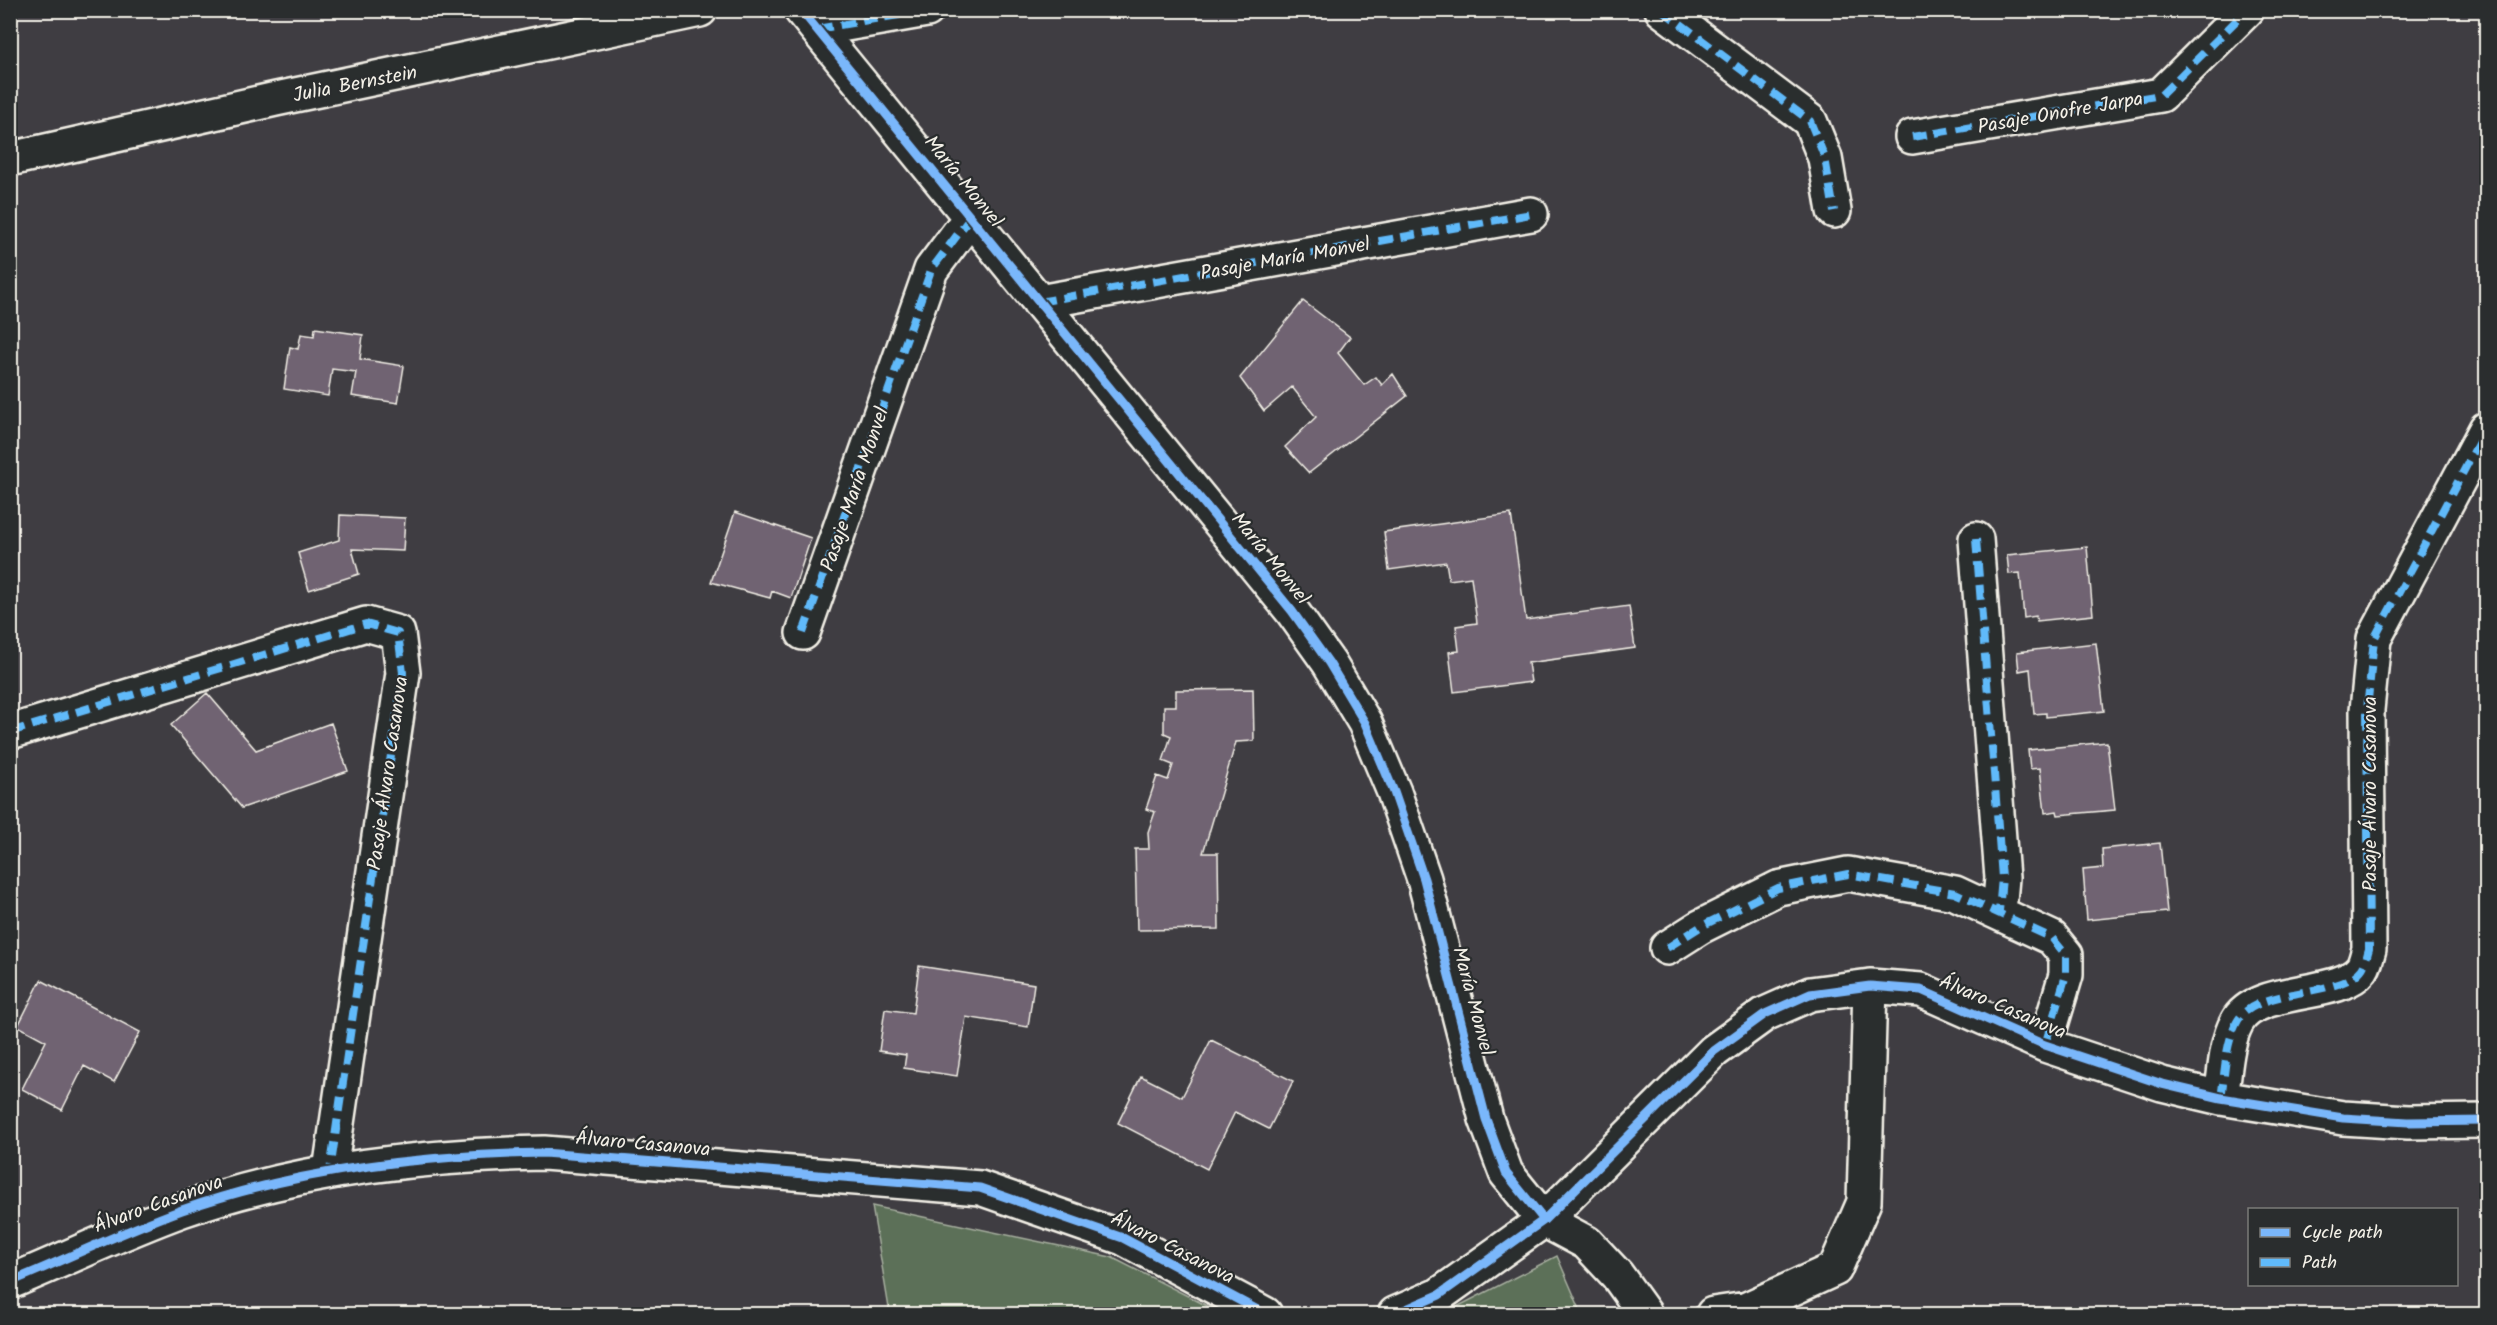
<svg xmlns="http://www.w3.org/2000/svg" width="2497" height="1325" font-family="Kalam,sans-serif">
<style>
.green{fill:#5c6f59;stroke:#a8b0a0;stroke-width:1.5}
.building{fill:#706372;stroke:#f4f1e8;stroke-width:1.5}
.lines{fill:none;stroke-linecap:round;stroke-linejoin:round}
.minor-casing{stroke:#f4f1e8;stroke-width:38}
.minor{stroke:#2a2d2e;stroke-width:33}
.quiet{stroke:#60bafa;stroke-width:8;stroke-dasharray:15 8;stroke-linecap:butt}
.cycleway-casing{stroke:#2a2d2e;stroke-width:13}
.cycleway{stroke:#7ab7fb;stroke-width:9}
.labels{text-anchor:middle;stroke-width:4.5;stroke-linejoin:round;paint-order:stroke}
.street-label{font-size:20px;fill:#f4f1e8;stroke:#2a2d2e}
</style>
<rect width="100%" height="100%" fill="#3f3d42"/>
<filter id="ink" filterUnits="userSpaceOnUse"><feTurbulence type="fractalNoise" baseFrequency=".0167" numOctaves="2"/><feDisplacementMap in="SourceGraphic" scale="12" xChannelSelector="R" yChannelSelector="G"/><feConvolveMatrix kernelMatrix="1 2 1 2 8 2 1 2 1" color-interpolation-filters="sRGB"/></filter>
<g filter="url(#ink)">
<path class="green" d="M872,1206L1111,1257L1223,1314H890Z
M1557,1256L1582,1314H1443Z"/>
<path class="building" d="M1303,301L1350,337L1338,353L1364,385L1376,377L1382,385L1393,374L1407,396L1309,473L1285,447L1316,417L1292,387L1264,411L1240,378Z
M315,328L363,335L360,359L404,366L398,403L352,396L356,372L332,369L328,396L284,389L290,347L298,349L301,334L314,336Z
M735,512L811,538L791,598L772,591L770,598L711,582Z
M1511,514L1526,620L1629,606L1635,648L1528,663L1531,682L1454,692L1449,652L1459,651L1456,626L1477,623L1471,577L1449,580L1446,562L1389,570L1384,532Z
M340,515L405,518L403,551L352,549L359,574L309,590L298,553L339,540Z
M2087,547L2093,615L2037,621L2036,616L2024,618L2020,573L2009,574L2007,555Z
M2096,643L2104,711L2046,717V713L2034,714L2030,669L2019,671L2017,652Z
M1253,689L1254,741L1236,742L1203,853H1218L1219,929L1137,930L1135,849H1149L1148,832L1155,812L1146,809L1157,776L1168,780L1173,765L1163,761L1171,736L1164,733V706H1176V690Z
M207,693L256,750L331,723L348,771L242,808L171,725Z
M2107,742L2115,810L2058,815L2057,811L2045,813L2040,768L2030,769L2028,750Z
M2160,843L2167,912L2087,920L2083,870L2103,868L2102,849Z
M919,966L1034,984L1028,1027L966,1017L957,1076L904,1068L906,1055L879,1051L885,1009L913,1013Z
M41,980L140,1032L114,1082L84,1066L62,1110L22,1089L46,1041L18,1026Z
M1211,1040L1293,1081L1269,1129L1235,1112L1207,1169L1118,1123L1141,1076L1182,1097Z"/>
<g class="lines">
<g class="minor-casing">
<path id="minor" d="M801,10L1292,611L1329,663L1365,723L1394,792L1424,879L1486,1119L1506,1173L1544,1220L1587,1243L1617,1275L1645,1314
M1662,10L1810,121L1825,158L1834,211
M817,29L927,10
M1912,137L2161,95L2247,10
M10,159L276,99L700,10
M1039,302L1531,214
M1976,539L2002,878L1999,911
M803,633L931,270L970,218
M10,732L366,624L398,633L403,673L330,1171
M1667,948L1700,927L1778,888L1848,874L1955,893L2052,938L2066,955V975L2045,1045
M2221,1098C2225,1074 2225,1044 2237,1022C2256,986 2339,998 2361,970C2365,966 2367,955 2369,949L2367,710L2374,639L2486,429
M10,1282C68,1258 124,1231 182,1210C299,1169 422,1155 544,1153L980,1188L1123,1238L1265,1314
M1395,1314L1439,1295L1544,1220L1714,1051L1765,1014L1810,994L1870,986L1921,990L2045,1045L2162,1084L2221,1098L2343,1118L2408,1122L2486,1121
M1713,1314L1747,1309L1835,1269L1864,1202L1870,986"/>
</g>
<use href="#minor" class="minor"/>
<path class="quiet" d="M1662,10L1810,121L1825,158L1834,211
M817,29L927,10
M1912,137L2161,95L2247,10
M1039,302L1531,214
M1976,539L2002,878L1999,911
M803,633L931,270L970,218
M10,732L366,624L398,633L403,673L330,1171
M1667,948L1700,927L1778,888L1848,874L1955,893L2052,938L2066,955V975L2045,1045
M2221,1098C2225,1074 2225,1044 2237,1022C2256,986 2339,998 2361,970C2365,966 2367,955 2369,949L2367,710L2374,639L2486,429"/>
<g class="cycleway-casing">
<path id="cycleway" d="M801,10L1292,611L1329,663L1365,723L1394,792L1424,879L1486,1119L1506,1173L1544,1220
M10,1282C68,1258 124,1231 182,1210C299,1169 422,1155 544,1153L980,1188L1123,1238L1265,1314
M1395,1314L1439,1295L1544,1220L1714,1051L1765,1014L1810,994L1870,986L1921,990L2045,1045L2162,1084L2221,1098L2343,1118L2408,1122L2486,1121"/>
</g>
<use href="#cycleway" class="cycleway"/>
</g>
</g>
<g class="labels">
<g class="street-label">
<text transform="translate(355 83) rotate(-11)" y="7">Julia Bernstein</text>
<text transform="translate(2060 112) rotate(-10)" y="7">Pasaje Onofre Jarpa</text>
<text transform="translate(964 181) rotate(51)" y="7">María Monvel</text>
<text transform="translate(1285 258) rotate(-10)" y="7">Pasaje María Monvel</text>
<text transform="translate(854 489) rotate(-71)" y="7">Pasaje María Monvel</text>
<text transform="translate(1271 558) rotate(51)" y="7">María Monvel</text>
<text transform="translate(387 773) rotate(-82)" y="7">Pasaje Álvaro Casanova</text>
<text transform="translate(2369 794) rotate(-90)" y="7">Pasaje Álvaro Casanova</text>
<text transform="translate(1474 1001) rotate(75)" y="7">María Monvel</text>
<text transform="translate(2003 1006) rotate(23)" y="7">Álvaro Casanova</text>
<text transform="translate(643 1143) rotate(5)" y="7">Álvaro Casanova</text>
<text transform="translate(158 1203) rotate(-20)" y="7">Álvaro Casanova</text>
<text transform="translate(1173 1247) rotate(27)" y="7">Álvaro Casanova</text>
</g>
</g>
<rect width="2497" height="1325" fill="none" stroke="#2a2d2e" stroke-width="36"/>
<rect x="18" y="18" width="2461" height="1289" fill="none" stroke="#f4f1e8" stroke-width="2" filter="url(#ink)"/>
<rect x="2248" y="1208" width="210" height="78" fill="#2a2d2e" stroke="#7b7b78" stroke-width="1.5"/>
<rect x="2260" y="1228" width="30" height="9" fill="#7ab7fb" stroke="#7b7b78" stroke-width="1.5"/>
<text x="2302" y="1238" font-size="18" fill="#f4f1e8">Cycle path</text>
<rect x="2260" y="1258" width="30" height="9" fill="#60bafa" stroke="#7b7b78" stroke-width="1.5"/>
<text x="2302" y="1268" font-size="18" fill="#f4f1e8">Path</text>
</svg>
